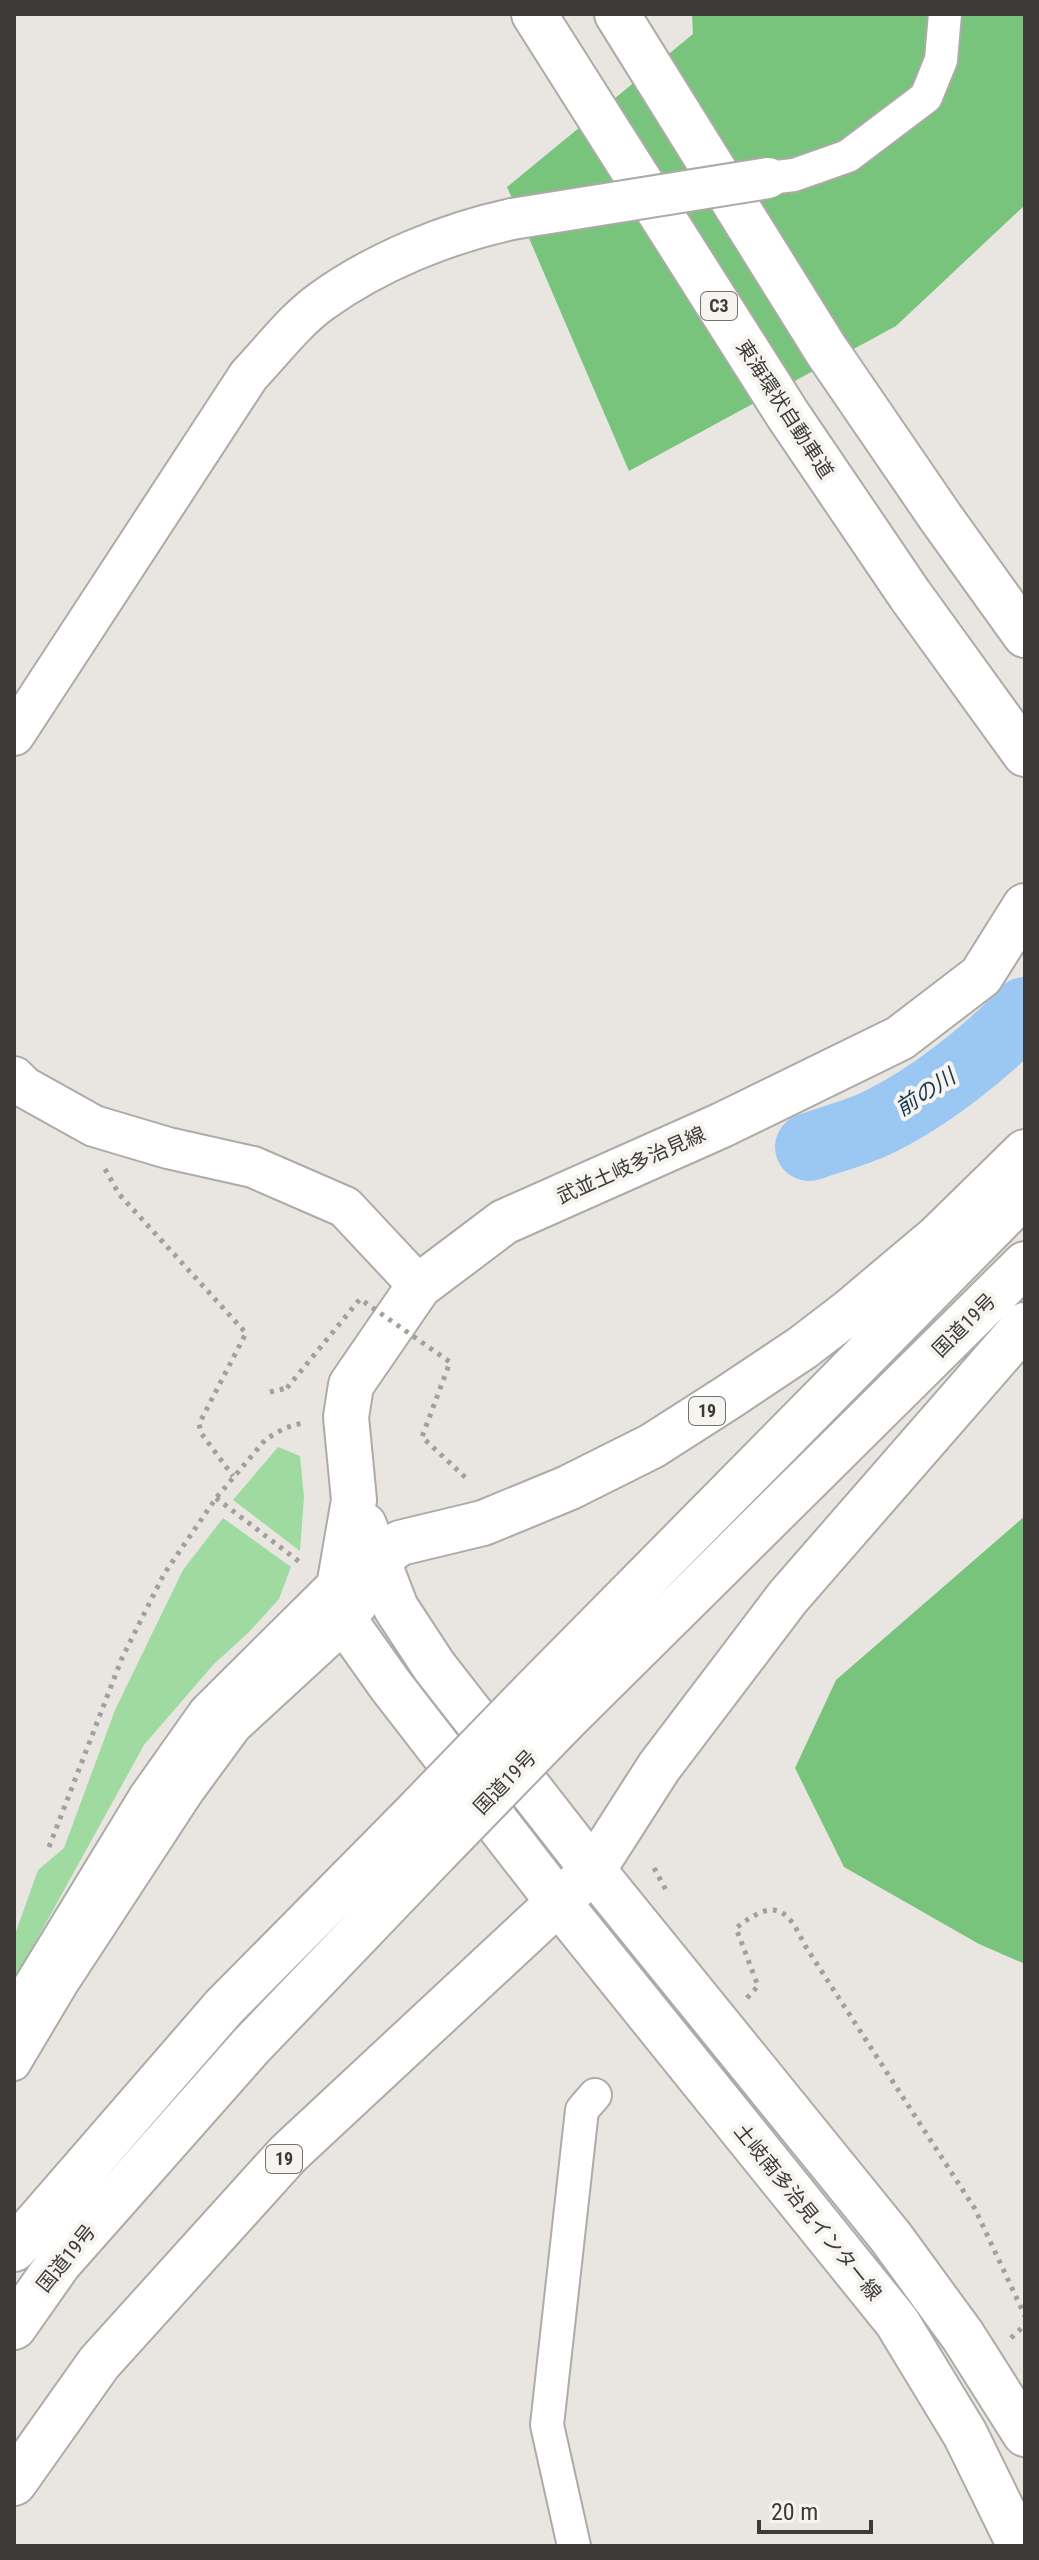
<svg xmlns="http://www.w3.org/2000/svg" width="1039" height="2560" font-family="'Roboto Condensed','Noto Sans JP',sans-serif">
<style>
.green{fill:#9fdba1}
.forest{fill:#78c47c}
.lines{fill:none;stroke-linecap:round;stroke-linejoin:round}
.river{stroke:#9bc8f2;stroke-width:68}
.minor-casing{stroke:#adaba7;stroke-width:36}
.tertiary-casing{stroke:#adaba7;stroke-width:44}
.secondary-casing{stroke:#adaba7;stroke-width:48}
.trunk-casing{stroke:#adaba7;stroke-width:48}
.motorway-casing{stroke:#adaba7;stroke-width:48}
.path{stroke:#a29f9c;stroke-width:5;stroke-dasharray:4 6;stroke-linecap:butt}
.minor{stroke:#fff;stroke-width:32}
.tertiary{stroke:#fff;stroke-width:40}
.secondary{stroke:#fff;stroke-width:44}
.trunk{stroke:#fff;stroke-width:44}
.motorway{stroke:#fff;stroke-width:44}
.tertiary-bridge-casing{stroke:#adaba7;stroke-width:44;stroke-linecap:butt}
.trunk-bridge-casing{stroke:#adaba7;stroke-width:48;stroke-linecap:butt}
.path-bridge{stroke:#a29f9c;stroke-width:5;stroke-dasharray:4 6;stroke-linecap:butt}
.tertiary-bridge{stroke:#fff;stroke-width:40}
.trunk-bridge{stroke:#fff;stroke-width:44}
.labels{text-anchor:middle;stroke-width:8;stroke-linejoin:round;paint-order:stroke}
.shield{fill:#f6f4ef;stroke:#747270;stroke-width:2}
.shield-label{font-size:18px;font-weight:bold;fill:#3c3b39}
.street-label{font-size:20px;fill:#3c3b39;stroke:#f6f4ef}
.water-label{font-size:22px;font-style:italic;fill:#163753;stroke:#f6f4ef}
</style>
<rect width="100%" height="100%" fill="#e9e6e2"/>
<path class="green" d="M278,1447L300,1456L304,1497L300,1551L233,1500Z
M223,1518L291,1567L279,1599L249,1632L213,1665L144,1745L14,1981V1937L38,1870L64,1848L115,1710L148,1642L183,1570Z"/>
<path class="forest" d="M692,14H1025V205L896,326L629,471L507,187L693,34Z
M1025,1516V1964L979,1944L844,1867L795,1768L836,1680Z"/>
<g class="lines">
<path class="river" d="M809,1147C831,1139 857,1133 879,1122C928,1098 988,1052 1025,1011"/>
<g class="minor-casing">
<path id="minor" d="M768,178L794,175L848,156L926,97L941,60L945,14
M14,2064L61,1985L188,1791L235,1727L347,1624L369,1595L378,1557
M574,2546L547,2425L582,2110L595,2095"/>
</g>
<g class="tertiary-casing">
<path id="tertiary" d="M14,735L249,375C272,351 295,320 322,301C376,262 447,233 512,219
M14,1077L24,1087L94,1126L168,1148L253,1167L345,1207L419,1286"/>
</g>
<g class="secondary-casing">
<path id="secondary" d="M364,1525L396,1608L434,1666L593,1870L890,2236L963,2336L1025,2434
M1020,2546L965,2434L897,2322L559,1903L391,1686L347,1624L339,1587L354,1500L346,1417L351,1385L419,1286L504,1222L722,1125L900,1038L981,976L1025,906"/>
</g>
<g class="trunk-casing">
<path id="trunk" d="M533,1692L1018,1201
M564,1721L1025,1264
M14,2023L150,1800L210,1715L339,1587L400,1543L483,1523L568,1488L652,1446L727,1398L802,1348L849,1312L938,1237L1025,1152
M14,2249L224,2007L407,1822
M14,2327L59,2263L250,2047L436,1853
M14,2483L99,2363L288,2154L593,1870L659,1767L788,1597L1025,1325"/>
</g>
<g class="motorway-casing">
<path id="motorway" d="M534,14L788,415L910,595L1025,754
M617,14L826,350L941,518L1025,635"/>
</g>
<path class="path" d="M105,1169L119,1194L246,1333L199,1424L201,1433L233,1476
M270,1392L287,1388
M216,1498L301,1563
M49,1847L122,1658L164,1574L216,1498L266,1439L285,1428L305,1422
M654,1868L667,1892
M747,1998L758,1986L736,1928C772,1900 786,1904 804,1944L975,2209L1025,2316
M1011,2338L1025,2325"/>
<use href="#minor" class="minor"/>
<use href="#tertiary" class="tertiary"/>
<use href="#secondary" class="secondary"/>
<use href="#trunk" class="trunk"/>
<use href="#motorway" class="motorway"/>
<g class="tertiary-bridge-casing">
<path id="tertiary-bridge" d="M512,219L768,178"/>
</g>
<g class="trunk-bridge-casing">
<path id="trunk-bridge" d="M407,1822L533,1692
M436,1853L564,1721"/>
</g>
<path class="path-bridge" d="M287,1388L360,1299L450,1362L422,1437L466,1478"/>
<use href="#tertiary-bridge" class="tertiary-bridge"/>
<use href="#trunk-bridge" class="trunk-bridge"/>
</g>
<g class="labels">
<g class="shield">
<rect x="701" y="292" width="36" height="28" rx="6"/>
<rect x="689" y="1397" width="36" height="28" rx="6"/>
<rect x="266" y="2145" width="36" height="28" rx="6"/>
</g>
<g class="shield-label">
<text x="719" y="312">C3</text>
<text x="707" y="1417">19</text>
<text x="284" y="2165">19</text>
</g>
<g class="street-label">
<text transform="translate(785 409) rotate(57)" y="7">東海環状自動車道</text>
<text transform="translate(631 1165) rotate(-24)" y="7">武並土岐多治見線</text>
<text transform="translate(964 1325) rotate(-45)" y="7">国道19号</text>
<text transform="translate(505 1782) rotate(-46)" y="7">国道19号</text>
<text transform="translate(808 2212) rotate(51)" y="7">土岐南多治見インター線</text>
<text transform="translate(66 2258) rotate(-51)" y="7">国道19号</text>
</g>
<g class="water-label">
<text transform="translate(925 1092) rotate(-33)" y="8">前の川</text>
</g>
</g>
<rect width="1039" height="2560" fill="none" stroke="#3c3b39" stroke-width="32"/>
<path d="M759 2520v12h112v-12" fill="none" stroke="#3c3b39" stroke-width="4"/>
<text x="771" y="2520" font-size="24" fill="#3c3b39" stroke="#f6f4ef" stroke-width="6" paint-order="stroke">20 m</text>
</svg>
